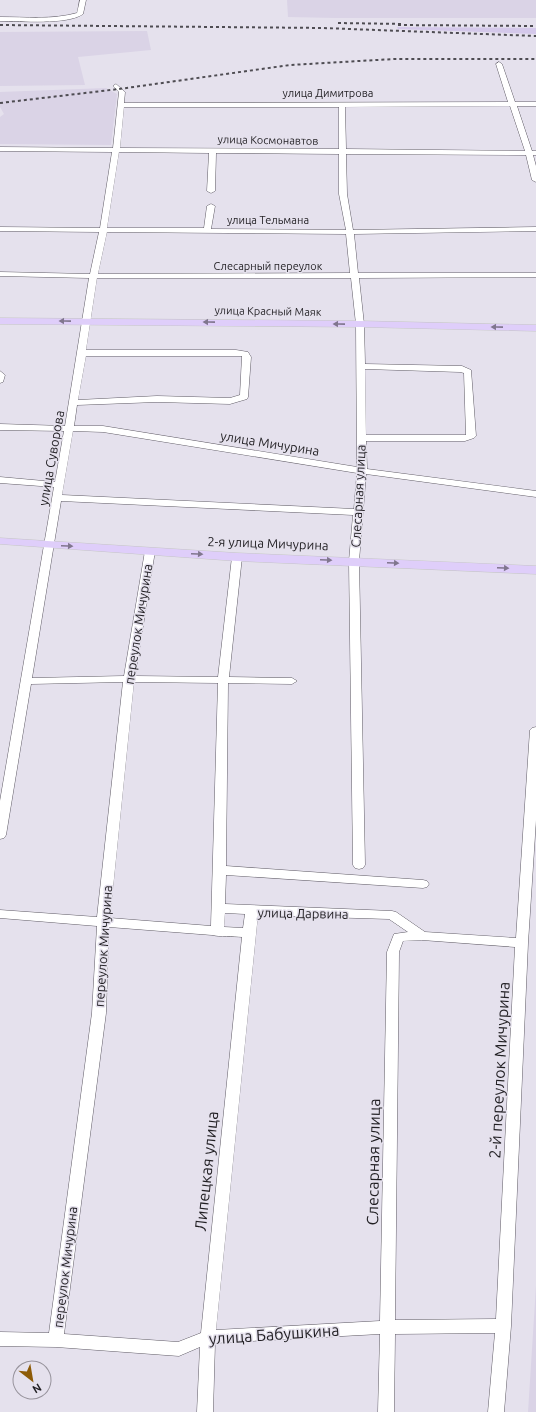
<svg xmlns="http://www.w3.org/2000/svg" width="536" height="1412" font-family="Ubuntu,sans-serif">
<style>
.built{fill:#dad3e6}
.green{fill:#d4c8ea}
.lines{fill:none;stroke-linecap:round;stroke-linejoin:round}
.minor-casing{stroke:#605c66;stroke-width:1}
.major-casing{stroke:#c5c5c6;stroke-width:1}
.minor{fill:#fff;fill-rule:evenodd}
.major{fill:#dfcefa;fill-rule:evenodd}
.rail{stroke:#4e4c52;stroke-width:2;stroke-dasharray:3 3;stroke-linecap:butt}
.oneway{fill:#80768e}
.labels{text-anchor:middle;stroke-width:3;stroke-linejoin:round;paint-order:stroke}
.far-street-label{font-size:11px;fill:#211f23;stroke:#e5e1ed}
.street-label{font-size:13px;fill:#211f23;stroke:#e5e1ed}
.near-street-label{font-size:16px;fill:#211f23;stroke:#e5e1ed}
</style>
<rect width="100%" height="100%" fill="#e5e1ed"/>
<path class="built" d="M287,0H536V18H335L288,17Z
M147,31L151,50L78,57L85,85L0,86V32Z
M106,88L117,94L111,145L0,144V117L4,114L0,107V92Z
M536,1286V1412H528Z"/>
<path class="green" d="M397,27L536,28V34L398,29Z"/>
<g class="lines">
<g class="minor-casing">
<path id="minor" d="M80,0H86L83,14C68,25 20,21 0,21V17C26,17 52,20 77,13Z
M499,62L502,64L515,102H536V106H517L532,151H536V155H533L536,166V182L532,180L526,155L346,154L347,194L353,230L536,227V231L354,234L358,273H536V277L359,278L364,324L365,364L462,366L471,370L476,436L474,438L465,441H366L367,469L536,491V497L366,474L359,561L365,865L363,868L359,869L355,868L353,865L349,561L353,515L61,501L32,678L124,676L145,551L150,548L155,551L135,676L218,677L232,557L237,554L241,555L242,557L229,677L292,678L297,681L292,684L228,683L226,866L423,880L427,881L429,884L427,887L423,888L226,875L225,904L392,911L396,912L425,932L516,938L530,730L532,728L536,727V820L528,943L511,1326L504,1412H488L495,1333L395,1334L394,1412H378L380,1334L215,1343L213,1412H197L200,1347L179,1356L56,1347L0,1346V1332L49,1333L92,1013L97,926L0,918V910L97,917L123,682L31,684L6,835L4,838L0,839V801L54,487L0,483V477L55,482L64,431L0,430V424L65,426L89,278L0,276V272L90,274L99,232L0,231V227L100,228L112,152L0,151V147L113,148L119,92L113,86L116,84L125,92L124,103L508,102L496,64ZM510,106L525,151L346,149L345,107ZM124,107H339V149L120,148ZM119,152L209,153L207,191L211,193L215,191L216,153L339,154V194L346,230L211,229L215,206L211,204L207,206L204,228H107ZM107,232L346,234L350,273L98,274ZM97,278H351L356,324L357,467L103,426H74L77,405L157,402L230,404L247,399L248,397L251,357L248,352L236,350H86ZM86,356H242L240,395L230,398L157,396L78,400ZM365,369L460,372L464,373L466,435H366ZM73,431L103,432L357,473L354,509L62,495ZM134,682L218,683L211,926L110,918ZM225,913L245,914L243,928L224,927ZM258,915L389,919L408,932L394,934L387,952L380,1321L216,1330ZM109,927L212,935C219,937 234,936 242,937L201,1333L178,1342L64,1334L106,1013ZM422,940L515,947L496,1319L395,1320L399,952L403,941Z
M0,371L5,375L3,382L0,383Z"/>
</g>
<g class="major-casing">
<path id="major" d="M0,318L360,321L536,325V331L360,327L0,324Z
M0,538L237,553L536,566V574L237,561L0,544Z"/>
</g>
<use href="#minor" class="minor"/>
<use href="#major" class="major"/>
<path class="rail" d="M338,23L404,24
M0,25L323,28L536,36
M398,25L536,26
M0,103L119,89L290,65L394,59H536"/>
</g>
<defs><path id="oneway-solid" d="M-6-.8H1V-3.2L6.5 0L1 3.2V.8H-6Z"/></defs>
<g class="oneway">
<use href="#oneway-solid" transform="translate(65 321) rotate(-179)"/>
<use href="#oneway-solid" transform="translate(209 322) rotate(-179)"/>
<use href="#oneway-solid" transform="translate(339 324) rotate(-179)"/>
<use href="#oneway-solid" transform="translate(497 327) rotate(-179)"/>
<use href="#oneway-solid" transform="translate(67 546) rotate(2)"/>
<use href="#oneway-solid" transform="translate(197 554) rotate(3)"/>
<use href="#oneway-solid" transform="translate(326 560) rotate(2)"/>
<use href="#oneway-solid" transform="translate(393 563) rotate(3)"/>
<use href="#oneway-solid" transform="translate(503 568) rotate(3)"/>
</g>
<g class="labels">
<g class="far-street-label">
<text x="328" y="97">улица Димитрова</text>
<text transform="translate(268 140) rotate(1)" y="4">улица Космонавтов</text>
<text x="268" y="224">улица Тельмана</text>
<text x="268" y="270">Слесарный переулок</text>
<text transform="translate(268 311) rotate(1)" y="4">улица Красный Маяк</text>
</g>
<g class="street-label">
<text transform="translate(270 443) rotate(9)" y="5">улица Мичурина</text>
<text transform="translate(51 458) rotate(-80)" y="5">улица Суворова</text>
<text transform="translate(358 496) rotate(-87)" y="5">Слесарная улица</text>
<text transform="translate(268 543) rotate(2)" y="5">2-я улица Мичурина</text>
<text transform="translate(138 624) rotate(-81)" y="5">переулок Мичурина</text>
<text transform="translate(303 913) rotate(1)" y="5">улица Дарвина</text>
<text transform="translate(103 946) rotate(-86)" y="5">переулок Мичурина</text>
<text transform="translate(65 1267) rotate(-83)" y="5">переулок Мичурина</text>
</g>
<g class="near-street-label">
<text transform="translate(499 1070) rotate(-87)" y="6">2-й переулок Мичурина</text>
<text transform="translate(373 1162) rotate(-89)" y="6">Слесарная улица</text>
<text transform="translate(206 1171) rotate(-84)" y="6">Липецкая улица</text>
<text transform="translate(274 1334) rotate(-4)" y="6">улица Бабушкина</text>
</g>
</g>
<g transform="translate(32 1380) rotate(149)"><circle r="19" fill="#e5e1ed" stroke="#97939c"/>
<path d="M0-3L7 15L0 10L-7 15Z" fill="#8d5b07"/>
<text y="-6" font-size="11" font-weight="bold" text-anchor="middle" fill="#211f23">N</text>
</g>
</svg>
